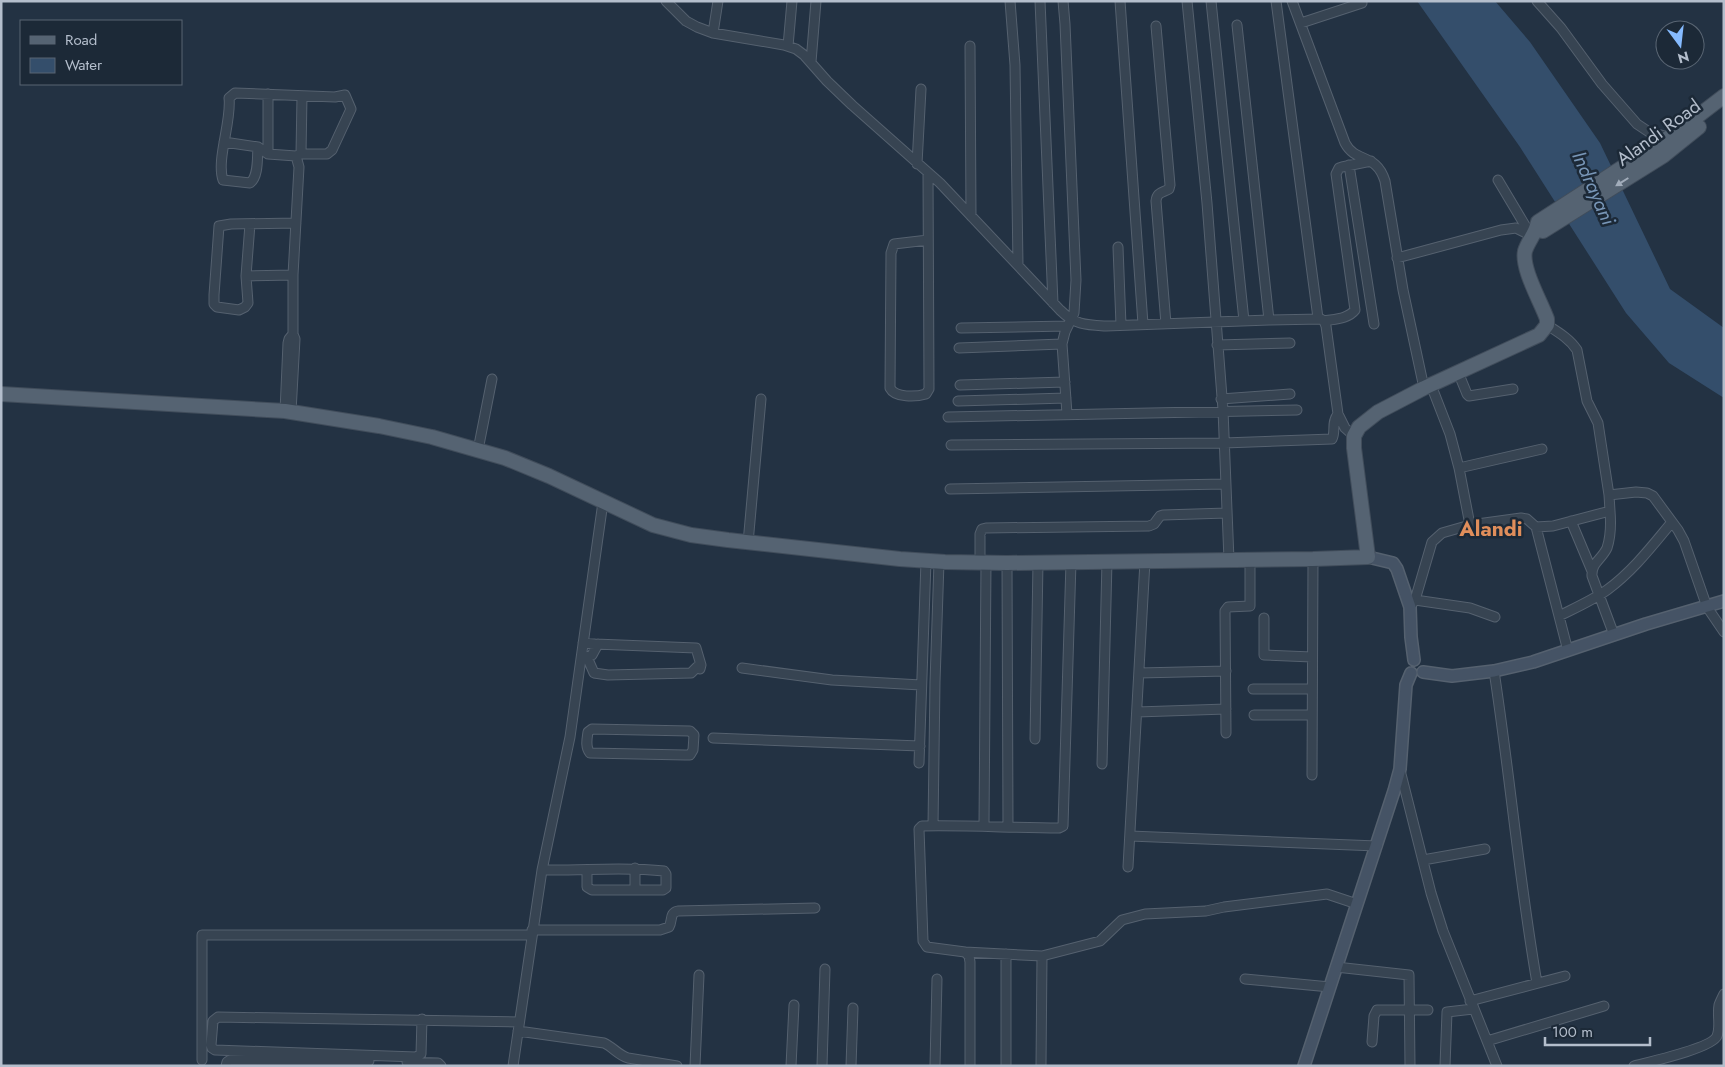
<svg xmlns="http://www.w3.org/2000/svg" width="1725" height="1067" font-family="Jost,sans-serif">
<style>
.water{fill:#344e6b}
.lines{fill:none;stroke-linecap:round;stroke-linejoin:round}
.street-casing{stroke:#55616f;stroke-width:11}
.secondary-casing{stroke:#55616f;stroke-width:14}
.primary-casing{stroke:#414d5b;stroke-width:16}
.street{stroke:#374452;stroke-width:9}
.secondary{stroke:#455365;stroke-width:11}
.primary{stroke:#556372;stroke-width:14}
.oneway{fill:#a1acba}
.labels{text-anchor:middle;stroke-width:5;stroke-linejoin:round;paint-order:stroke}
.street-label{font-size:19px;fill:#b4becc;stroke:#1c2937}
.water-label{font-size:20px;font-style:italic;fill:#7896b7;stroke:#1c2937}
.quarter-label{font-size:21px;font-weight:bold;fill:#e08e5b;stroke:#1c2937}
</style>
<rect width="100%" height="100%" fill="#233243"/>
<path class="water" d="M1417,1H1495L1530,42L1600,143L1670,289L1724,328V398L1669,363L1626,313L1520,147Z"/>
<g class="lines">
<g class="street-casing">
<path id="street" d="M666,1L686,21L697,27L713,33L784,45L796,49L804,55L827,81L852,105L940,183L1060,310C1075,325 1086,325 1106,326L1269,320L1321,319L1324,321L1326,326L1338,414L1345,428L1354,436
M1010,1L1015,65L1018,265
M1040,1L1053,303
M1063,1L1065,24L1076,280L1074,313L1065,332L1062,344L1067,414
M1120,1L1143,324
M1187,1L1207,203L1223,410L1229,560
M1211,1L1244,321
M1276,1L1318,318
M1292,1L1345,143C1356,164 1376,152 1385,181L1403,290L1424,388
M1537,1L1561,28L1602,84L1637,124L1649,132L1669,137
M1301,23L1362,3
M1237,25L1269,320
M1156,26L1170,185L1169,189C1162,193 1157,192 1156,201L1166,324
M713,33L718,1
M788,46L792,1
M970,46L971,216
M811,62L816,1
M224,142L258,147L268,154L296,156L301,154H327L332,150L351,109L345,95L335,97L235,93L229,98C232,120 216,160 223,180L250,183C259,176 257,157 258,147
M268,154V94
M301,154L302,96
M917,164L921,89
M1349,165L1374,324
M928,173C928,245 928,317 929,389L926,394C916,397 895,398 890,388L891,253L894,244L928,240
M1498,180L1526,227L1533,234
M250,224L246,276L248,303L245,307L239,310L217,307L214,304V295L219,226L231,224L296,223
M1118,247L1121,325
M1397,258L1501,230L1516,228L1532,236
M246,276L293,275
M1324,321C1334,319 1348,319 1355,310L1336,174L1339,168L1342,167L1371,161
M1547,325C1558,332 1570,339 1577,350L1587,401L1598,423L1609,495L1636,492L1647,493L1653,496L1678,530L1684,541L1707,607L1724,632
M961,328L1068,326
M293,334V275L299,167L296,156
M1217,345L1290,343
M959,348L1062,344
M1458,372L1467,394L1469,396L1513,389
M960,385L1065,382
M1431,385L1450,434L1459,468L1470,525L1521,518L1527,519L1536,527L1553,526L1610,511L1609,495
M1221,399L1290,394
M958,401L1066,398
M285,411L288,343L289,339L293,334L295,339L291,412
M948,417L1297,410
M951,445L1224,443L1332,439C1336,432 1331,422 1338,414
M478,450L492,379
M1459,468L1542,449
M950,489L1226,484
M1610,511C1611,523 1611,536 1607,548C1602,559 1591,563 1592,576L1614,635
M1571,521L1592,571
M1536,527L1568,651
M748,543L761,399
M980,562V534L982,529L986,528L1149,526L1154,524L1160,516L1163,515L1227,513
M1007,563L1008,826
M1415,600L1470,608L1495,617
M1410,607L1415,600L1432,542L1442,533L1470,525
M1559,616C1575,608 1593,600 1607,590C1633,571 1652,546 1672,522
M1264,618V655L1312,657
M583,643L595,644L696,648L701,665L700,669L697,667L691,673L608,675L594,673L587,657L592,655L598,644
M742,668L832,680L921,685
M1494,671C1510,775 1519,880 1537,983
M1139,673L1226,671
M1253,689H1312
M1137,712L1226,709
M1254,715H1312
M592,729L690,731L694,735L693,750L690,755H685L590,753C585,747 587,739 588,732Z
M1226,733L1225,611L1228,607L1250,606V560
M713,738L920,746
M1035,739L1038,562
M919,763L926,561
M1102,764L1107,561
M1400,770L1431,893L1443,931L1497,1066
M1312,775L1313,559
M984,825L986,563
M933,826L935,682L939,562
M1130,836L1377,846
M1423,860L1485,849
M1128,867L1145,561
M542,870C583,871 623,866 664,871L666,874V888L663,890H592L587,887V871
M635,890V868
M532,930H660L669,927C673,920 669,913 678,911L815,908
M965,952L1042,956L1100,941L1122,920L1145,914L1206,911L1224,907L1327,894L1357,904
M1336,967L1409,975L1410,1066
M1245,979L1330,987
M1470,1001L1565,976
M422,1019L421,1054L416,1057L215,1050L212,1048L211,1045L213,1021L218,1017L519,1022
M518,1031L604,1043C613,1047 618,1055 628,1058L677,1066
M1487,1041L1604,1006
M1372,1042L1374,1016L1377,1010H1428
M202,1060V935H531
M407,1062L438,1063L441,1066
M226,1066L227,1062L230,1060L369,1061
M513,1066L542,870L570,737L603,502
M695,1066L699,975
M791,1066L794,1005
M822,1066L825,969
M851,1066L853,1008
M935,1066L937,979
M970,1066V962L969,956L965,952L927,947L923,941L919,829L922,826C968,825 1013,828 1059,828L1063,826L1071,562
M1006,1066V954
M1041,1066L1042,956
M1445,1066L1447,1012L1473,1009
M1634,1066C1649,1062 1712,1048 1717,1036C1721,1026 1717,1016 1719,1005C1720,1002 1722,998 1724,994"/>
</g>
<g class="secondary-casing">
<path id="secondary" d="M1368,557L1393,563L1397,569L1410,607L1411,637L1414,660
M1423,672L1452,676L1494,671L1533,662L1646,624L1724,601
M1304,1066L1394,791L1400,769L1406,685L1411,673"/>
</g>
<g class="primary-casing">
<path id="primary" d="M1536,229L1543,231L1663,156L1699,127
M1,394L285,411L379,426L432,437L505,458L549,476L653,525L691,535L728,540L900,559L945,562L1007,563L1313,559L1368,557L1354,448V436L1359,427L1378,412L1424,388L1539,335L1547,325V319C1541,302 1521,268 1525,251C1528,241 1536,233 1538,222L1677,132L1724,96"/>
</g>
<use href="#street" class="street"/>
<use href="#secondary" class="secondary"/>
<use href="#primary" class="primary"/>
</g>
<defs><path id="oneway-solid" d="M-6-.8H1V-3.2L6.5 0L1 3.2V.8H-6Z" transform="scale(1.25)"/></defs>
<use class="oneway" href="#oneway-solid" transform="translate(1622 182) rotate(148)"/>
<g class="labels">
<g class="street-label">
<text transform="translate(1658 132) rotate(-36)" y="7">Alandi Road</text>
</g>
<g class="water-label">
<text transform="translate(1594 188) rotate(66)" y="7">Indrayani</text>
</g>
<g class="quarter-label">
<text x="1491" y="536">Alandi</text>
</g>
</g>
<rect width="1725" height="1067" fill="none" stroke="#b4becc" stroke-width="5"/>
<rect x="20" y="20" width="162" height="65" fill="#1c2937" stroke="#596573"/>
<rect x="30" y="36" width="25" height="8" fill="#556372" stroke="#596573"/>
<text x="65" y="45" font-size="15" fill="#b4becc">Road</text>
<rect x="30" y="58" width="25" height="15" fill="#344e6b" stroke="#596573"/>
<text x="65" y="70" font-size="15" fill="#b4becc">Water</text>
<g transform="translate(1680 45) rotate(165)"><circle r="24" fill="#1c2937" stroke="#596573"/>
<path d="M0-4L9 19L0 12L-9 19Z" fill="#86bbff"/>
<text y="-8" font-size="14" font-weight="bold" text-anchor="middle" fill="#b4becc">N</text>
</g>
<path d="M1545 1037v8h105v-8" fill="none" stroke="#b4becc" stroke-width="2.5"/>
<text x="1552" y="1037" font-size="15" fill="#b4becc" stroke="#1c2937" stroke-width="4" paint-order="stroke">100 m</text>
</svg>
